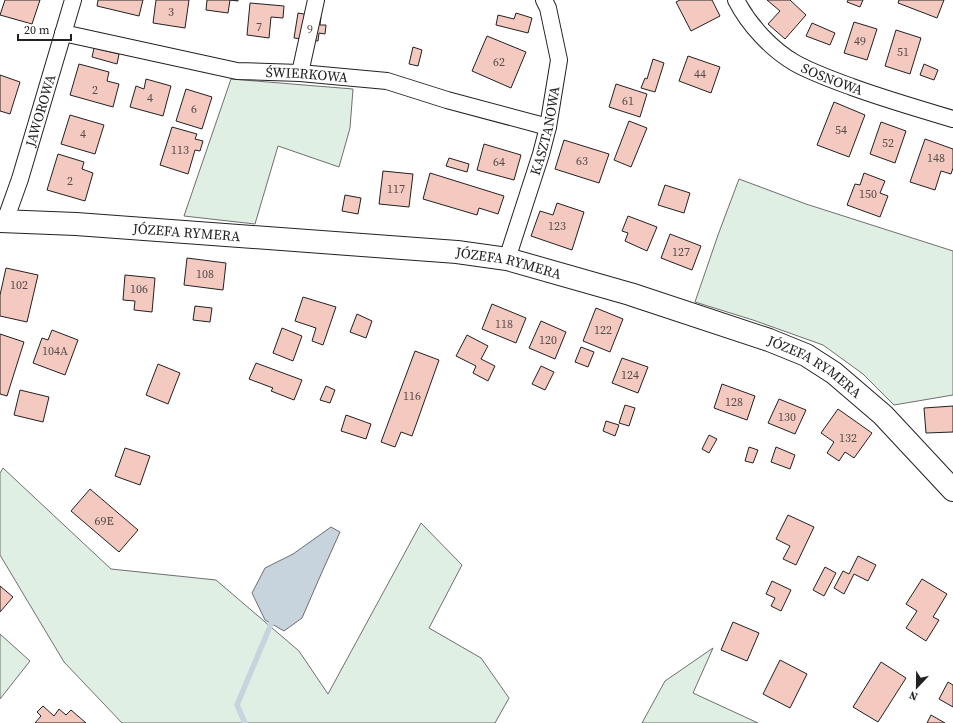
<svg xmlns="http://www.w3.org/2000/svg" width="953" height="723" font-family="'Source Serif 4',serif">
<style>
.green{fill:#e0efe3;stroke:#6f6f6f}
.water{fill:#c7d3dd;stroke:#6f6f6f}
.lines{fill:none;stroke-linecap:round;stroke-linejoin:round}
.stream{stroke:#c7d3dd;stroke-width:5.5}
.building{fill:#f3c9c0;stroke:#222}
.street-casing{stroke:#222;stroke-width:18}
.secondary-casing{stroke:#222;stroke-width:24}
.street{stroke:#fff;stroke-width:16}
.secondary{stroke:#fff;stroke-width:22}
.labels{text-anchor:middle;stroke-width:3;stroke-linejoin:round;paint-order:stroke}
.number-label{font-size:12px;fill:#564c4a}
.street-label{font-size:14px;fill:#222;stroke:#fff}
</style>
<rect width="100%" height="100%" fill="#fff"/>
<path class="green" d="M231,79L353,89L350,128L339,167L278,146L255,224L184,216Z
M739,179L806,204L953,251V395L894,405L863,374L823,345L753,320L695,302L718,235Z
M3,468L111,569L216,580L299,651L328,694L421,523L462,565L429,628L481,658L509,698L495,723H122L64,662L0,555V473Z
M0,634L30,661L0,699Z
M713,648L693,693L758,723H642L665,681Z"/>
<path class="water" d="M331,527L340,532L322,572L302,618L284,631L265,620L252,593L265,568L293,554Z"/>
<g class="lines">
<path class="stream" d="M245,723L237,705L271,624"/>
</g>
<path class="building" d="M5,0H40L32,24L0,15Z
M98,0H143L139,16L97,6Z
M156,0H189L185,28L153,23Z
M207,0H238V1L230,0L228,13L206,10Z
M680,0H712L720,16L691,31L676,2Z
M767,0H790L806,15L785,39L768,24L780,11Z
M848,0H863L860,7L847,2Z
M899,0H944L937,18L898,3Z
M250,3L284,6L283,18L271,17L269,38L247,35Z
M298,13L321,17L320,25H326L325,34L319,33L318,41L294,38Z
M516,13L532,18L528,33L496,25L498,15L514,19Z
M854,22L877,29L867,60L844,53Z
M812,23L835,33L830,45L806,36Z
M896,30L921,38L910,74L885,66Z
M487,36L526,52L511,88L472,71Z
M413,47L422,50L418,66L409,64Z
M94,48L119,54L117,64L92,57Z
M688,56L720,67L711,93L679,81Z
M653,59L664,63L655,92L641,88L645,78L647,79Z
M79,64L109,72L107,81L119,84L113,107L70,95Z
M924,64L938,70L934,80L920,75Z
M0,75L20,82L10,114L0,111Z
M146,79L171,86L163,116L130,107L136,86L144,89Z
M616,84L647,94L640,117L609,107Z
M186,89L212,97L202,129L176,121Z
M834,102L865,115L849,157L817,145Z
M70,115L104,125L95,154L61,144Z
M629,121L647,128L631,167L614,160Z
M881,122L906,131L895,163L870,154Z
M172,127L197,134L195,139L203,141L200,151L195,150L188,174L160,165Z
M925,139L953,149V168L951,174L941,171L935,190L910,182Z
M564,140L609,154L599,183L555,169Z
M484,144L521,155L514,180L477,170Z
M58,154L84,162L82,169L93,173L85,201L47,190Z
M449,158L469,164L467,172L446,166Z
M383,171L413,174L409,207L379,204Z
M430,173L504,196L498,214L479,208L477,215L423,199Z
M864,173L885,181L880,193L888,196L880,217L847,205L855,184L860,185Z
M665,185L690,193L684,213L658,205Z
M345,195L361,198L358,214L342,211Z
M557,203L584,212L572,250L531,236L540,211L553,215Z
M628,216L657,227L647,251L625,241L628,233L622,231Z
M670,234L701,246L692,270L661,258Z
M187,258L226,263L223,290L184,285Z
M6,268L38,275L27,322L0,316V295Z
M125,275L155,278L152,312L134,310L135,301L123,300Z
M303,297L336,307L323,345L312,341L316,328L295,321Z
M492,304L526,318L516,343L482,329Z
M195,306L212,308L210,322L193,320Z
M596,308L623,319L610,352L583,341Z
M357,314L372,321L366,338L350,332Z
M541,321L566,332L555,359L529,348Z
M282,328L302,336L293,361L273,353Z
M52,330L78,340L65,375L33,363L42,338L48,340Z
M0,334L24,342L7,396L0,394Z
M467,335L488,346L481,359L495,366L488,381L473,373L476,366L456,356Z
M581,347L594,352L588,367L575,362Z
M415,351L439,360L412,436L401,432L395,447L381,442Z
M622,358L648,367L638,393L612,383Z
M256,363L302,380L294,400L271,391L273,388L249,379Z
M158,364L180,373L168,404L146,395Z
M541,366L554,372L545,390L532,384Z
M722,384L755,396L747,420L714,408Z
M326,386L335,390L330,403L320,400Z
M20,390L49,397L43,422L14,415Z
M779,399L806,410L795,434L768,423Z
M625,405L635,408L629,426L619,423Z
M953,406V432L926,433L924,408Z
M838,409L872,433L854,458L845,452L839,461L827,453L834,442L821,433Z
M346,415L371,424L366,439L341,431Z
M606,421L619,425L615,436L603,431Z
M709,435L717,439L709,453L702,449Z
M749,447L758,450L753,463L745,461Z
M776,447L795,455L790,469L771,462Z
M125,448L150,456L140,485L115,476Z
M90,489L138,530L119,552L71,511Z
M788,515L814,527L796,565L783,559L790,546L776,539Z
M858,556L876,565L868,581L854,574L844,594L834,588L843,571L849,574Z
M825,567L836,573L824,596L813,590Z
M922,579L947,594L933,617L939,620L926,641L906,628L917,611L906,604Z
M772,581L791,590L781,611L771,606L775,598L766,594Z
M0,586L13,597L0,612Z
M733,622L759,633L747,661L721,650Z
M780,660L807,674L790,708L763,694Z
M881,662L906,678L878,722L853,707Z
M948,682L953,685V707L939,699Z
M43,706L54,716L59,709L66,715L71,710L86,723H35L41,716L37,712Z
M931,715L945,723H927Z"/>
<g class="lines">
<g class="street-casing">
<g id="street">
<path id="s1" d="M736,0C749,25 771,49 795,63C813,73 833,80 852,87C885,99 919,109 953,119"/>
<path id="s2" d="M63,33L237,71L300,73L387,81L447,100L548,127"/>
<path d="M300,73L316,0"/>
<path id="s3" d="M5,221L20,179L73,0"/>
<path id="s4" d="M507,259L541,154L548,127L559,60L548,8L544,0"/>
</g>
</g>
<g class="secondary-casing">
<g id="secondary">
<path id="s5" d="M0,221L76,224L457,252L507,259L630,294L769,340L806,355L834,373L883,415L953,490"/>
</g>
</g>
<use href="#street" class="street"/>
<use href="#secondary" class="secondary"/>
</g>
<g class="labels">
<g class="number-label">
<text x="171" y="16">3</text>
<text x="259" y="31">7</text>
<text x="310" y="33">9</text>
<text x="860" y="45">49</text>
<text x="903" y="56">51</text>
<text x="499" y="66">62</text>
<text x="700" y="78">44</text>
<text x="95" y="94">2</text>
<text x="150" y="102">4</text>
<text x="628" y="105">61</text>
<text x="194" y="113">6</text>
<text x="841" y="134">54</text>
<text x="83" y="138">4</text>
<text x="888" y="147">52</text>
<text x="180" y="154">113</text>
<text x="936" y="162">148</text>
<text x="582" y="165">63</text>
<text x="499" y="166">64</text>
<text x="70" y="185">2</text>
<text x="396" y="193">117</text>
<text x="868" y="198">150</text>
<text x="557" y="230">123</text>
<text x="681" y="256">127</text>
<text x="205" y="278">108</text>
<text x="19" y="289">102</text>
<text x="139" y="293">106</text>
<text x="504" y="328">118</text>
<text x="603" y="334">122</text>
<text x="548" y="344">120</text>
<text x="55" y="355">104A</text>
<text x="630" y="379">124</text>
<text x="412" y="400">116</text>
<text x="734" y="406">128</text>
<text x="787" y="421">130</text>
<text x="848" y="442">132</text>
<text x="104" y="525">69E</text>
</g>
<g class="street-label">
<text dy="5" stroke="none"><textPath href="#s2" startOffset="248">ŚWIERKOWA</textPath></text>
<text dy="5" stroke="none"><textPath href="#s1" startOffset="128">SOSNOWA</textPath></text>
<text dy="5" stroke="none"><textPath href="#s3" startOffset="116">JAWOROWA</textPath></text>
<text dy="5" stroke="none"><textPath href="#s4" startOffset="134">KASZTANOWA</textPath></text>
<text dy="5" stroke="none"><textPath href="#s5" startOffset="187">JÓZEFA RYMERA</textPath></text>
<text dy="5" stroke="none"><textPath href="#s5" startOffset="511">JÓZEFA RYMERA</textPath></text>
<text dy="5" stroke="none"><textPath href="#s5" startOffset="836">JÓZEFA RYMERA</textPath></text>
</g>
</g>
<g transform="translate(917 687) rotate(202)" stroke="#ffffff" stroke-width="3" paint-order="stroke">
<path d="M0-3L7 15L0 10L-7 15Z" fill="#222222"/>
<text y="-6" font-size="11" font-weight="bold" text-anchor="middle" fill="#222222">N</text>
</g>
<path d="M18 34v6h53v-6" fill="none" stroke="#222222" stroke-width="2"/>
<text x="24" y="34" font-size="12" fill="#222222" stroke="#ffffff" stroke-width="3" paint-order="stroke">20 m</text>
</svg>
